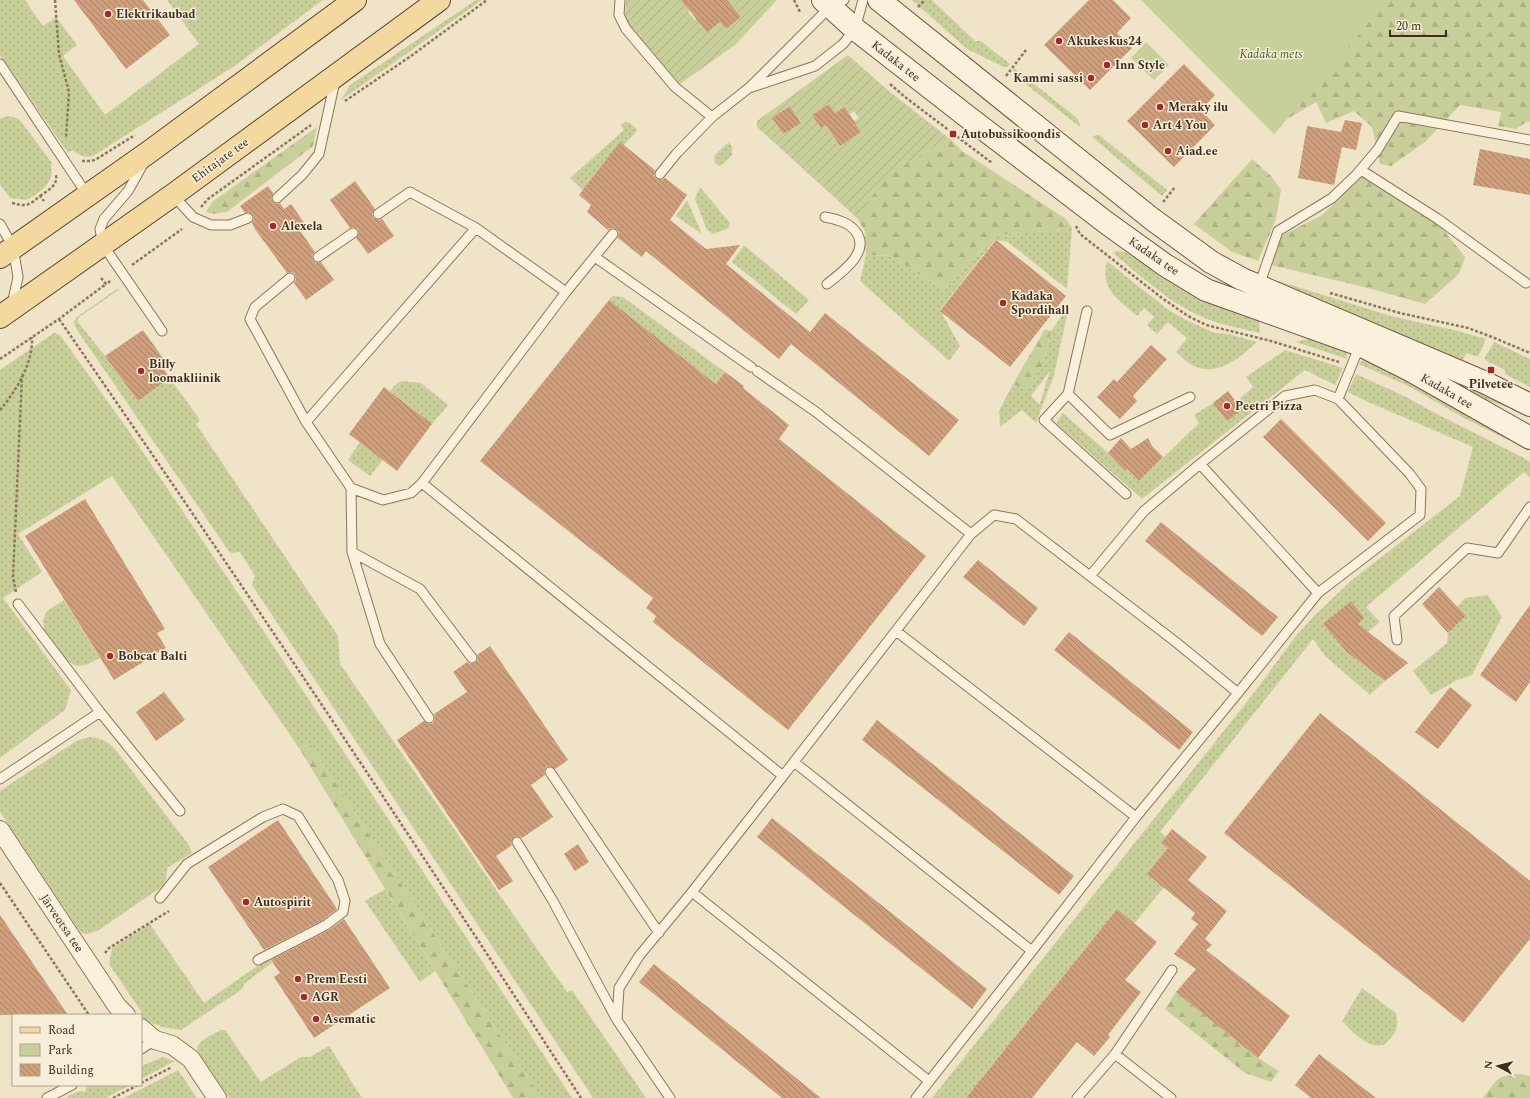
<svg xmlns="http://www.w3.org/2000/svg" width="1530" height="1098" font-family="Spectral,serif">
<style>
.grass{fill:url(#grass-dots);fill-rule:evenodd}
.forest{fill:url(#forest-firs)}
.park{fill:#c9cf9b}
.garden{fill:url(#garden-furrows);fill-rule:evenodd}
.building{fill:url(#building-back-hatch)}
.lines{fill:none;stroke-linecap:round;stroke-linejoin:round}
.lane-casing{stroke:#8d765c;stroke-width:11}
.street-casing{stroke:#8d765c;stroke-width:20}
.secondary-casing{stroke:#6f573f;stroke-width:24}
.primary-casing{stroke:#5b4430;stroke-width:24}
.path{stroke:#8d765c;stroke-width:2.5;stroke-dasharray:3 2;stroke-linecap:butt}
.lane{stroke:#faf1dc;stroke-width:9}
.street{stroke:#faf1dc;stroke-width:18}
.secondary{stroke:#faf1dc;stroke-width:22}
.primary{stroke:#f3d9a0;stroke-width:22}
.poi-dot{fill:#9e2a2b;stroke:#f7eed8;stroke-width:1.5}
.labels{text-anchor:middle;stroke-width:3;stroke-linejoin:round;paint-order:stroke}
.poi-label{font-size:12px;font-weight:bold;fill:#3d2e20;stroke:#f7eed8;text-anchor:start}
.park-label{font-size:12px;font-style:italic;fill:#4d5a26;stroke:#f7eed8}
.street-label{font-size:12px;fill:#3d2e20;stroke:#f7eed8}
</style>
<defs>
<pattern id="grass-dots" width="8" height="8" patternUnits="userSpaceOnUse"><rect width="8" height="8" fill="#c9cf9b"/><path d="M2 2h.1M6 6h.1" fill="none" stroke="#aeb285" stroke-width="1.8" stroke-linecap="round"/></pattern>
<pattern id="forest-firs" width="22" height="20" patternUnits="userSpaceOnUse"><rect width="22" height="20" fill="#c9cf9b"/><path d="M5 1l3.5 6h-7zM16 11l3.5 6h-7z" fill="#aeb285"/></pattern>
<pattern id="garden-furrows" width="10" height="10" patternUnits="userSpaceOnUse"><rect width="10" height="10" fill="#c9cf9b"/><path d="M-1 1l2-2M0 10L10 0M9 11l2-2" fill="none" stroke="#aeb285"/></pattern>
<pattern id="building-back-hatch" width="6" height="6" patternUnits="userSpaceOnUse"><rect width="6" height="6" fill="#cf9f7d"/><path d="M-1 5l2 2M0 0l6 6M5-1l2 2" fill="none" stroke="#a98266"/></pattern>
</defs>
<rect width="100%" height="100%" fill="#f0e4c8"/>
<path class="grass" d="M0,0H25L43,26L56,17L77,45L63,56L105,115L199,44L167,0H323L233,67L93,156C84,158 80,156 72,150L68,153L0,55Z
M476,0H482L341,100L350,85Z
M912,0H932L975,41H981L1010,64L1008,67H1004L967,49Z
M1014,68L1077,118L1080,124V127L1013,74Z
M8,116L19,119L52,163C50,167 53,172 51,176C49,187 36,195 26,200L10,198L0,184V119Z
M625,122L630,123L637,129L636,132L583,190L570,178L624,130L621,125Z
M1096,135H1099L1167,190L1162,196L1092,137Z
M729,143L732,146V155L722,165L720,166C715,164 714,162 714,156L726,144Z
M700,187L730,223L729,228L713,234L707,230L695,199Z
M687,200L702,234L676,216Z
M1066,219L1072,228L1067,289L1008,242L995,240L940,310L960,346L949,361L860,281L866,255L890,256L944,290L995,235L1063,230Z
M744,245L809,300L796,314L732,262Z
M1116,251L1125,252L1161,275L1253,314L1259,322L1260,333C1240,328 1219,325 1200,316C1168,302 1140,275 1113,253Z
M1107,261L1167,309L1186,320L1215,333L1229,334L1257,342C1241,357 1219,376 1196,367C1188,364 1182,357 1176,352L1187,338L1168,322L1157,334L1147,325L1154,317L1144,308L1137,316C1117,298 1100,290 1107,261Z
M1268,278L1391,316L1458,331L1486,339L1478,357L1466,353L1463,361L1440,356L1269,281Z
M117,289H120L78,318V322L105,356L138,401L170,378L200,420L196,424L338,636L340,664L567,992L572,990L646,1098H593L252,585L255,576L240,552L230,553L77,330C74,324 73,322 77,317Z
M613,296L623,297L725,372L716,384L609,300Z
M1069,306L1054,375L1036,423L1022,410L1000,427L999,411L1013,384L1025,389L1042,367L1051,331ZM1050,371L1040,403L1039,404L1031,396Z
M54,333L60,335L126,427L258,623L385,814L572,1098H541L310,744L299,748L112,476L18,534L42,572L3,598L71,690L65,710L0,758V370Z
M1311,338L1346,349L1347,359L1296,342Z
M1494,342L1530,359V387L1505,374V370L1485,360V357Z
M1285,350L1343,368L1335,385L1305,370L1142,499L1056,423L1063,413L1108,453L1125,471L1127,469L1139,481L1199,423L1194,415L1213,403L1227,421L1242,410L1236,402L1253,387L1246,377Z
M1367,358L1525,445L1504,438L1466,419L1408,386L1359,364L1362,361Z
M1414,362L1514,406L1513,409L1483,399Z
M1356,374L1406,397L1435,413L1524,458L1530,462V478L1524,472L1366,607L1380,622L1368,632L1377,640L1356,659L1385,681L1370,695L1325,656L1313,639L1160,832L1166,837L1168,848L1164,887L1134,924L1117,909L966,1098H932L1250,698L1295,637L1314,616L1352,580L1460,496L1473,447L1368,402L1348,392Z
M402,381L421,383L448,405L432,424L390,391L397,383Z
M360,442L383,460L370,476L348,460Z
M1488,595L1502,617L1472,675L1457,680L1431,695L1413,671L1447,643L1448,633L1466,616L1457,607L1465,598Z
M64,600L100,658L86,665L76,666L65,659L44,630L43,620L47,611Z
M89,737C100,737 107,741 115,749L189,845L192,853L167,868L166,879L163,886L99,930L87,934L81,933L0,812V793L1,790L78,740Z
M385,889L435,971L420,982L365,901Z
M150,924L204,1003L263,962L269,960L273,962L245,983L241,990L181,1030C167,1028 153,1026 142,1017L141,1011L109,964L112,948Z
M1362,988L1396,1013C1400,1029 1395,1034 1384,1045C1366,1048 1354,1033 1342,1021Z
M221,1030H225L261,1082L301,1057H310L329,1046L362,1098H229L197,1050C198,1040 212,1035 221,1030Z
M163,1057L175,1061L141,1079V1066Z
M178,1070L197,1098H124Z
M93,1085H130L106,1098H68L67,1096L80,1091L85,1092L87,1087Z"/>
<path class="forest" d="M1157,0H1530V122L1528,121L1516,129L1498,126L1501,112L1460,105L1425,142L1391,166L1380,164L1372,127L1354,111L1326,123L1316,102L1287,119L1274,134Z
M317,127L313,146L227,212L214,214L206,212L212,202Z
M950,139L962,151L1066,219L1063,230L995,235L944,290L890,256L866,255L865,231L857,218L884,178L935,146Z
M1252,159L1271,176L1281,190L1276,219L1258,261L1232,252L1194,224Z
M1362,177L1395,196L1443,229L1465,257L1459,274L1425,304L1368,288L1271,265L1281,236L1322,215Z
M1045,329L1051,331L1042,367L1025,389L1013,384Z
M310,744L541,1098H513L299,748Z
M1176,992L1258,1058L1279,1071L1271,1082L1245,1073L1165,1009Z
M1521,1074L1530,1076V1098H1483C1497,1079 1497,1075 1521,1074Z"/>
<path class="park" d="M1141,0H1388L1274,134Z
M1146,42L1169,65L1154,80L1131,58Z"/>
<path class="garden" d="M626,0H682L690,10L688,12L695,20L696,19L720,22L726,29L741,17L727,0H777L735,45L680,84L628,24L625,14Z
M848,55L890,92L950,139L935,146L885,178L857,218L757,127V121ZM829,104L835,113L845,107L850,114L854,111L859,118L854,121L861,132L840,146L826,125L821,128L812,115ZM790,106L801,122L783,134L772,118Z"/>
<path class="building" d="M74,0H143L170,35L126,69Z
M681,0H727L741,17L726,29L720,22L707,32Z
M1089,0H1113L1131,18L1117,33L1132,48L1090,90L1044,45Z
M1184,64L1215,95L1201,110L1215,125L1174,167L1127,121Z
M829,104L835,113L845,107L861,132L840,146L826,125L821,128L812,115Z
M790,106L801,123L783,134L772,118Z
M1345,120L1362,123L1356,150L1342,147L1334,185L1298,178L1307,126L1341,132Z
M620,142L655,170L654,176L657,179L662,180L665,178L687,195L670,220L706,249L740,245L726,264L810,332L825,313L959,420L929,456L791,344L779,359L646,251L642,257L618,238L619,232L616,229L611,228L608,230L587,212L591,205L579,195Z
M1480,149L1530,159V195L1473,185Z
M355,181L375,209L372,214L373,218L378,220L382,219L394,236L368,254L356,238L359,233L358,229L353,227L350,228L330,200Z
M268,186L273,193L271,199L273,202L276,204L280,203L284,209L291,204L305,224L298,228L315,252L312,255L313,260L316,263L321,262L334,280L306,300L294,283L296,280L295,274L292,272L287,273L255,229L252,223L254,219L253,215L249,212L245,213L240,206Z
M996,240L1066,296L1010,367L940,311Z
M609,300L716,384L725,372L744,386L743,388L789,425L779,439L926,556L788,730L653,622L656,616L646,608L653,598L480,461Z
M143,330L165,361L160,364L170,378L138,401L105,356Z
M1151,345L1167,359L1133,396L1137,401L1120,419L1097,397L1114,379L1117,382Z
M384,387L432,424L397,471L349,434Z
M1228,391L1242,410L1227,421L1213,403Z
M1281,419L1386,523L1368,541L1263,437Z
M1121,438L1131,449L1148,438L1152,446L1163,457L1139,481L1127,469L1125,471L1108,453Z
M85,499L165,629L157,633L166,648L114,680L25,536Z
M1161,522L1278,617L1262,636L1145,541Z
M978,560L1038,608L1024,626L963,577Z
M1439,587L1466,616L1448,633L1422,604Z
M1351,601L1364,618L1358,624L1408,663L1385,681L1347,652L1323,624Z
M1530,605V682L1516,702L1480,675Z
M1069,632L1193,732L1179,750L1054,650Z
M490,646L568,760L555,769L550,766L546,767L544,772L545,775L531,785L553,817L522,838L517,836L514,837L511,842L512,845L496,856L513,881L499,890L397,740L424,721L429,724L433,723L435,718L434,714L467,692L453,672L467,662L470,664L475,663L478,660L477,655Z
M1450,687L1472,705L1438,749L1415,732Z
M164,692L185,720L156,741L136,712Z
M1320,713L1530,881V939L1463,1023L1224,833Z
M877,720L1074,876L1059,895L862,740Z
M772,818L987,989L972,1009L757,837Z
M278,820L337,909L323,920L264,950L208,867Z
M1172,829L1207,857L1188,880L1227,911L1205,939L1212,945L1206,950L1290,1016L1258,1058L1176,992L1196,969L1174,954L1198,924L1191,919L1195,913L1147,874L1168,848L1161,843Z
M578,844L589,862L575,871L564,854Z
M1117,909L1157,942L1125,980L1141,992L1108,1035L1110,1037L1094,1056L1077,1042L1032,1098H966Z
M0,915L68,1015H0Z
M344,919L390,988L314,1038L274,977L280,973L271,960L329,930Z
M654,964L821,1098H782L639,982Z
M1319,1054L1376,1098H1311L1295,1085Z"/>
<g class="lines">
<g class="lane-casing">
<path id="lane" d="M620,0L619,15L626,29L675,87L712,117
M0,64L88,196
M752,87L815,66L843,44L855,29L863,0
M143,164L128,191L104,219L100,229L103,245L162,331
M1361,170L1438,219L1526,283
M660,174L677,153L712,117L750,87L830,7L844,0
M173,195L193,217L211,225H230L248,218
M277,198L302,175L319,154L335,81
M378,214L410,192L476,228
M825,217C831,218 838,220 843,222C848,224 853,228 856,232C871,252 841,273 827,284
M0,224L13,247L18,277L12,305
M613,234L566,292L422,483L783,776L971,534
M318,257L353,233
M595,257L751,367
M290,278L255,307L250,319L306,422
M1259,286L1278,231L1332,198L1357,174L1378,149L1398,116L1530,140
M1087,311L1068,394L1110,435L1190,397
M757,371L816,412L971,534L994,515L1016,519L1090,576L1144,511L1200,464L1285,396L1315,390L1338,399L1409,473L1421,489L1420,515L1318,593L1238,693L1177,643L1090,576
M1068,394L1044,420L1126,494
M1338,399L1360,345
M1200,464L1318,593
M422,483L411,493L383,500L351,488L306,422L476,228L566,292
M351,488L352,552L380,644L429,718
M352,552L420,589L472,658
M18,604L100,712L180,811
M896,631L1136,817
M1397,640L1394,616L1467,548L1498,553L1530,507
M794,762L1032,951
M550,772L659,933
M0,779L100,712
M517,842L553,901L617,1020
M692,892L929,1081
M160,898L187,864L263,817L283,809L298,816L338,880L345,901L343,912L326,925L258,960
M141,1049L155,1040
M1115,1054L1171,1098
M47,1098L72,1085
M670,1098L617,1020L619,988L639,956L692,892L783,776
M916,1098L1032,951L1136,817L1238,693
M1077,1098L1115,1054L1172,970"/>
</g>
<g class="street-casing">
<path id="street" d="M0,830L117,1006L126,1015
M141,1028L155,1040L172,1045L191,1059L217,1098"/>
</g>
<g class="secondary-casing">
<path id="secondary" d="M823,0L855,29L964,114L1108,224L1165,265L1206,290L1360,345L1410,370L1530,438
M879,0L1152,219L1211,262L1242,279L1486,383L1530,405"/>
</g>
<g class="primary-casing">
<path id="primary" d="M0,257L149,152L355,0
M0,317L173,195L439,0"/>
</g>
<path class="path" d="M55,0L59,54L69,92L66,138
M794,0L800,12
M918,7L925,0
M1006,76L1026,50
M890,84L905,97L992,163
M345,101L411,56L487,0
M82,161H90L95,160L135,135
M40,196C48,190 58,186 56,175
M1163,202L1175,187
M12,203C16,203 18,205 22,205C29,206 35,200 40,196L44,201
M201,207L208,199L311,125
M1076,226L1080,234L1162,298L1188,316L1206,325L1271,341L1339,362
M132,265L182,229
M101,278L106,284L112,280
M1330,293L1400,313L1468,328L1492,337L1530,353
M59,319C237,576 411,836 581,1098
M0,359L59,319L106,284
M0,410C16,391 33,364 32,337
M16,592L13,577L22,376
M0,883L89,1015
M105,953L109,948L169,911
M141,1083L172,1067
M113,1098L138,1085"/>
<use href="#lane" class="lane"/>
<use href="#street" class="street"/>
<use href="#secondary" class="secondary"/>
<use href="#primary" class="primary"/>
</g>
<g class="poi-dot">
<circle cx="108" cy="14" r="4"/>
<circle cx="1059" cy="41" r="4"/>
<circle cx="1107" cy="65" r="4"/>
<circle cx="1091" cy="78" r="4"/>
<circle cx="1160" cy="107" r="4"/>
<circle cx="1145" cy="125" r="4"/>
<rect x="949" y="130" width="8" height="8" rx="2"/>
<circle cx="1168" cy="151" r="4"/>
<circle cx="273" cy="226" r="4"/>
<circle cx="1003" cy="303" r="4"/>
<rect x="1487" y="366" width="8" height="8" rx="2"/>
<circle cx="141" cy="371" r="4"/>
<circle cx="1227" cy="406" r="4"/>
<circle cx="110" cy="656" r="4"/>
<circle cx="246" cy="902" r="4"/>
<circle cx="298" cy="979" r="4"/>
<circle cx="304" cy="997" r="4"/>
<circle cx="316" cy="1019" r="4"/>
</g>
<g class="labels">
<g class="poi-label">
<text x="116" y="18">Elektrikaubad</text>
<text x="1067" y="45">Akukeskus24</text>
<text x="1115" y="69">Inn Style</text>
<text x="1083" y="82" text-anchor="end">Kammi sassi</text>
<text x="1168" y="111">Meraky ilu</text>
<text x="1153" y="129">Art 4 You</text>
<text x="961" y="138">Autobussikoondis</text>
<text x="1176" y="155">Aiad.ee</text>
<text x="281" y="230">Alexela</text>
<text x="1011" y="300">Kadaka<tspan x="1011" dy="14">Spordihall</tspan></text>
<text x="149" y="368">Billy<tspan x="149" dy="14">loomakliinik</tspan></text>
<text x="1491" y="388" text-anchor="middle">Pilvetee</text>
<text x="1235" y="410">Peetri Pizza</text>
<text x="118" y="660">Bobcat Balti</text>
<text x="254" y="906">Autospirit</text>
<text x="306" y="983">Prem Eesti</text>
<text x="312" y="1001">AGR</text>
<text x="324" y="1023">Asematic</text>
</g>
<g class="park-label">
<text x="1271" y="58">Kadaka mets</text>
</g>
<g class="street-label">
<text transform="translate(896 61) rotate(38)" y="4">Kadaka tee</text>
<text transform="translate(220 160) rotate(-36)" y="4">Ehitajate tee</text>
<text transform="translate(1154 256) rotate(34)" y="4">Kadaka tee</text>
<text transform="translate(1447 391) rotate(30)" y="4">Kadaka tee</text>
<text transform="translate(62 923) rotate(56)" y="4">Järveotsa tee</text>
</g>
</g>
<rect x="12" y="1014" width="130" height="72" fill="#f7eed8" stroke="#ada18e"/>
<rect x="20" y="1027" width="20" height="6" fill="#f3d9a0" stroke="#ada18e"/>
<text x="48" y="1034" font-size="12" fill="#3d2e20">Road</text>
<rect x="20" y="1044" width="20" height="12" fill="#c9cf9b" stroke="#ada18e"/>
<text x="48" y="1054" font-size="12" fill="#3d2e20">Park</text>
<rect x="20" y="1064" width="20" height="12" fill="url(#building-back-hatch)" stroke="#ada18e"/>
<text x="48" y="1074" font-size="12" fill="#3d2e20">Building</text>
<g transform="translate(1498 1066) rotate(277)" stroke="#f7eed8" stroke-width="3" paint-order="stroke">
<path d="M0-3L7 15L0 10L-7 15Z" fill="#3d2e20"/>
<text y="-6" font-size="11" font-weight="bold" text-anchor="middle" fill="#3d2e20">N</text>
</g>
<path d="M1390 30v6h56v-6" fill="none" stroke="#3d2e20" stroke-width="2"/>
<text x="1396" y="30" font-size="12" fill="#3d2e20" stroke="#f7eed8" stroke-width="3" paint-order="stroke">20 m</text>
</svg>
